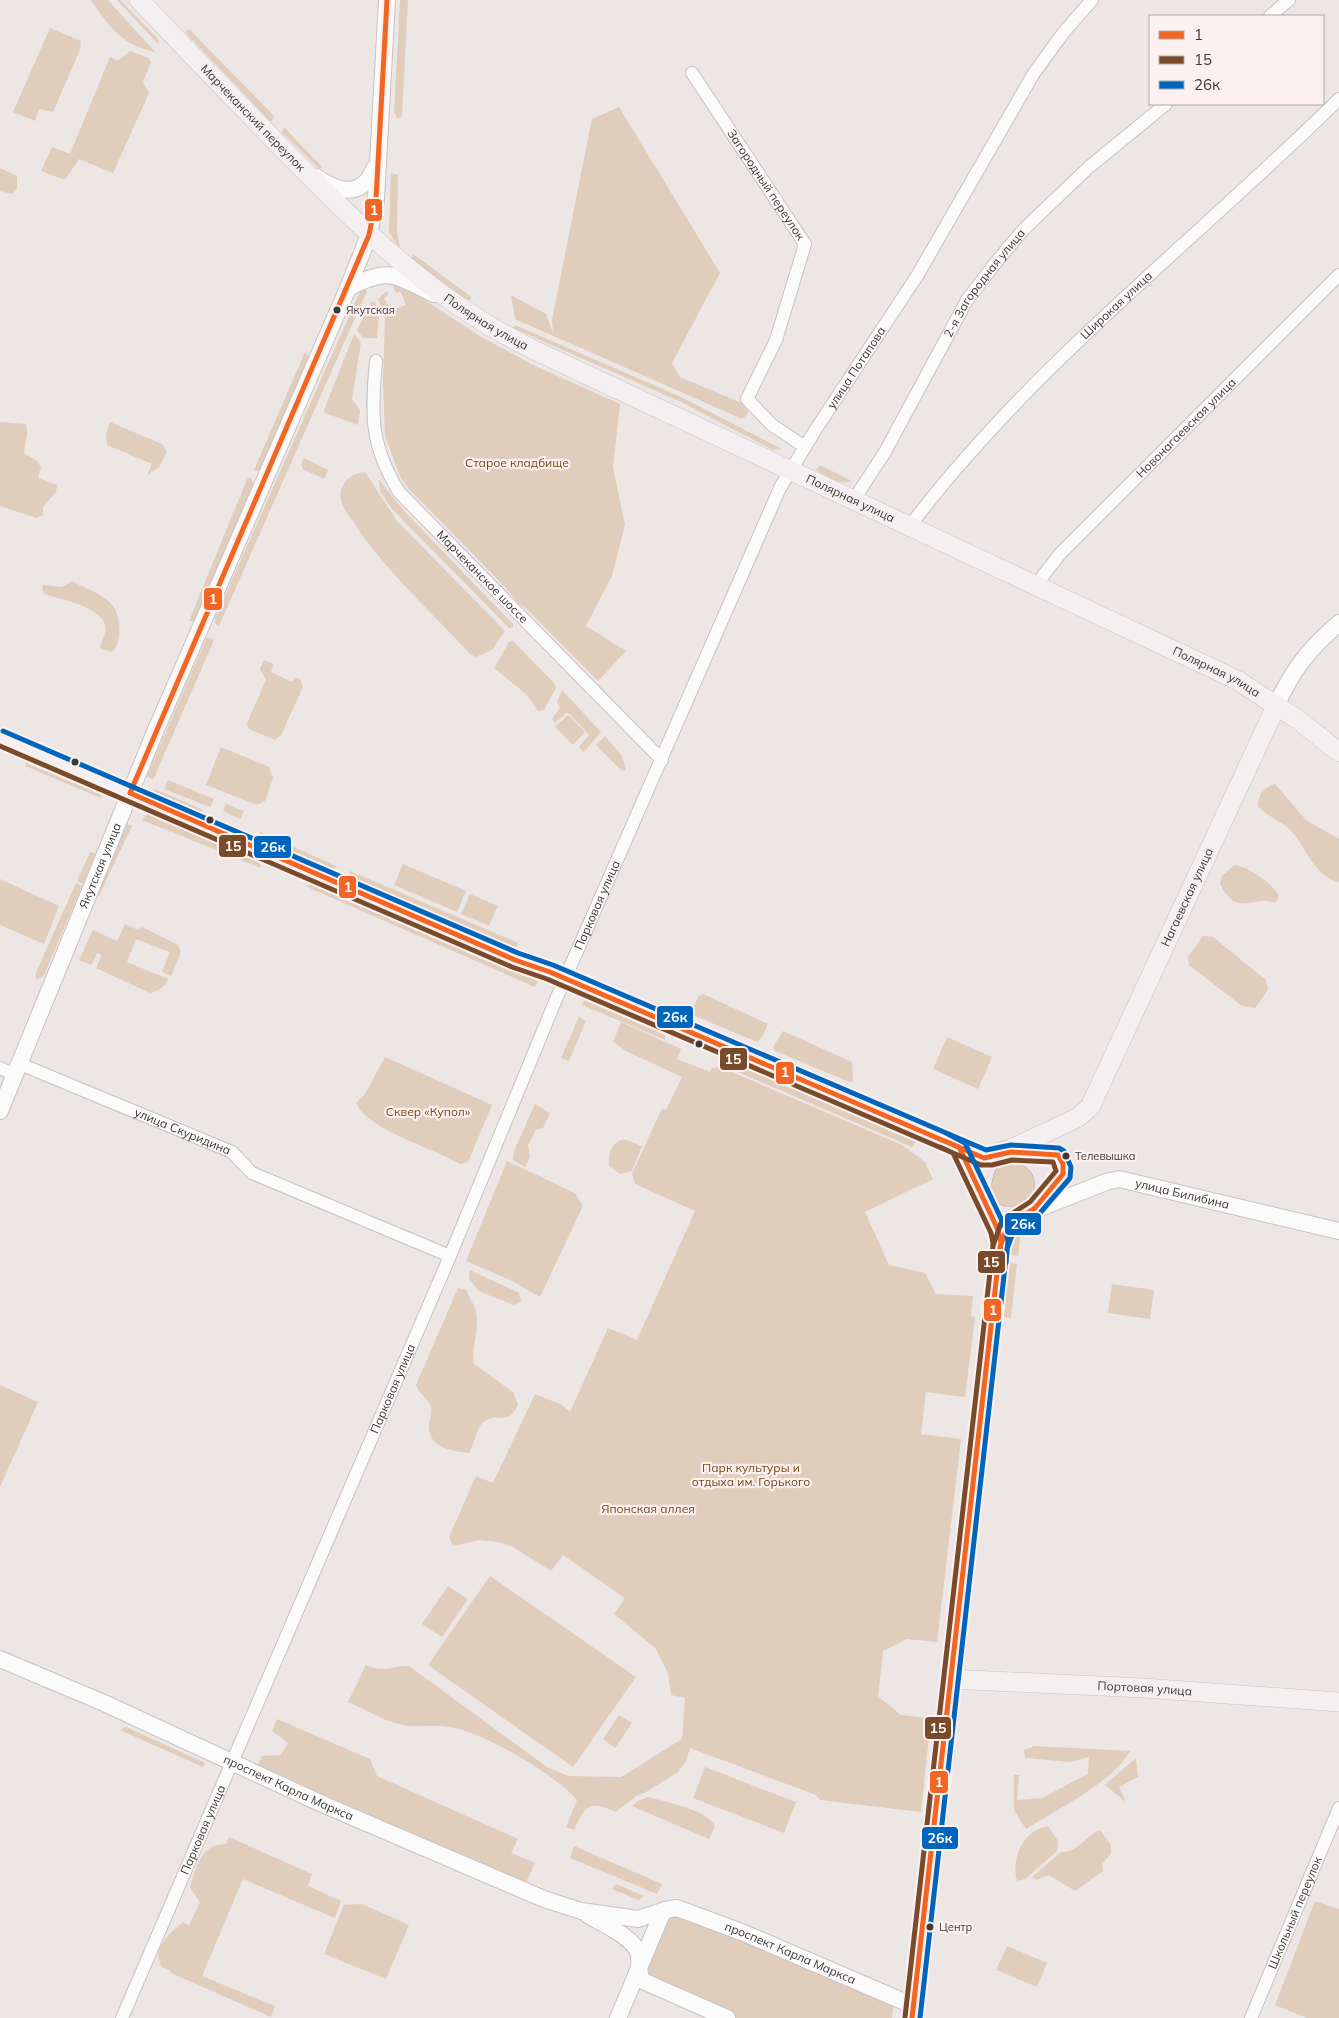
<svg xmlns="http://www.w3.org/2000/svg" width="1339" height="2018" font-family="Mulish,sans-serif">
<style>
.green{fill:#e0cdbc}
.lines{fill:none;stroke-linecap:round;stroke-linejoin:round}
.minor-casing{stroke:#c7c2c1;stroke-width:14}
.tertiary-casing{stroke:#c7c2c1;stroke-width:18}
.secondary-casing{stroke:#c7c2c1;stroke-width:20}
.primary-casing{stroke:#b9a7ad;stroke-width:21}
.minor{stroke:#fcfbfb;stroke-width:12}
.tertiary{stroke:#fcfbfb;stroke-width:16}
.secondary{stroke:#f4f0f2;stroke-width:19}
.primary{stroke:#efe5e8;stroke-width:20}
.bus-1-casing{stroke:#fcf0f0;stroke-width:9}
.bus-2-casing{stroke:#fcf0f0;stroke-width:9}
.bus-3-casing{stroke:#fcf0f0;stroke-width:9}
.bus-1{stroke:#f26522;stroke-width:5}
.bus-2{stroke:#7a4b2a;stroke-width:5}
.bus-3{stroke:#0065bd;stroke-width:5}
.bus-dot{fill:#3d3938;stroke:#fcf0f0;stroke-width:2}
.labels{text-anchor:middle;stroke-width:4.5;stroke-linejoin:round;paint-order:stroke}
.bus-label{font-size:11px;fill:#3d3938;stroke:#fcf0f0;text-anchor:start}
.street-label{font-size:12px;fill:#3d3938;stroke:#fcf0f0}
.park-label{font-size:12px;fill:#764b13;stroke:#fcf0f0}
.line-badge{stroke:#fcf0f0;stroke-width:2}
.badge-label{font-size:14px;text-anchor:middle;font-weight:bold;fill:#fff}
</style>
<rect width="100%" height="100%" fill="#ece6e5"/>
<path class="green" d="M91,0H108L155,52C120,44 110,27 91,0Z
M117,0H120L158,39L159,45Z
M400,0H408L402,116L398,119L394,113Z
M50,28L81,41L80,50L53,112L39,109L35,121L13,112Z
M189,29L274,116L271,122L185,32Z
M130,51L149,58L151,62L143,82L149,93L113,173L79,159L65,180L41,171L52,147L70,154L110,57L118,61Z
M619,107L720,273L672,363L680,377L746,405L748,413L744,418H740L515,319L511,295L546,314L553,333L552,320L592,119Z
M284,127L322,167L319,169L282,132Z
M0,168L17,176V189L12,194L0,191Z
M391,173L398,175L397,232L400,248L389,233Z
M413,254L470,296L471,300H465L412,259Z
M397,282L478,335L535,366L620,404L613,467L625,525L612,576L586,626L626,651L598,681L527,609L519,604L505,587L408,488L400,476L385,436L383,381L385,317L378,299L387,291L388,295L384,298L391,311L406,305L400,291L396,293L393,286Z
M362,287L367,291L219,626L215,623V618Z
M371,302H375L379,314L377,338H363L357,330Z
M515,325L681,397L782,449L773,450L679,401L513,328Z
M354,334L361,342L352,399L360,410L358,425L325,413L324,410Z
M305,352L309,357L260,470L256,471L254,470Z
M0,422L26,424L27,433L24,453L36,460L41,467L38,478L57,485L56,492L43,507V515L36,518L0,506Z
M110,422L162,444L167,452L159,467L147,475L152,464L107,445L106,434Z
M304,458L328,470L324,479L303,469L301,464Z
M820,465L852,481C842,486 826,476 816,470Z
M365,472L397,521L505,631L492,650L476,657L470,654C430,610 384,570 352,520C348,514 342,507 341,500C338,484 351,473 365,472Z
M248,477L252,479L253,487L197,617L194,621H189Z
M379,480L404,511L513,624V627L509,628L391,508L380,491Z
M72,581C93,593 119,597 119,626C120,636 119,645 112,652L100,648C101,643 104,638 105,633C111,608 62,600 44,594L42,588L43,585L62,587Z
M207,637L214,640L153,780L147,776Z
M513,641L554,683L556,688L544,710L538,711L526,694L494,668L509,642Z
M264,660L274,664L271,672L292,682L295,677L300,679L303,687L281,735L275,740L249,729L247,723L266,680L260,669Z
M562,690L601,732L584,752L579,747L589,735L569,713H566L555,723L552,719L560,708L557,702Z
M568,715L585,732L573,745L555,727Z
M605,736L622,756L626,770L622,771L596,745Z
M221,747L269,767L273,778L265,801L257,805L206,785Z
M26,763L102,795L101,798L25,766Z
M168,780L214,799L210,807L164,789Z
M1275,784L1306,820L1339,839V882C1314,876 1307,849 1292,832C1283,821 1267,817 1258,806C1258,795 1264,787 1275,784Z
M155,789L203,810V811C196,814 157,800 153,792Z
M226,804L244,811L240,819L223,811Z
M147,814L251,857L261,865L260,868L142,820Z
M127,824L132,826L99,896L98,893Z
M260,832L336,866L331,876L258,841L256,838Z
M90,852L96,854L83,884L77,881Z
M403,864L466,891L457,912L394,885Z
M1234,865C1248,866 1272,883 1279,896L1275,903C1251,894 1238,919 1220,884L1222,876Z
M350,871L518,943L515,950L348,878Z
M0,879L59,906L44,944L0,925Z
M76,883L82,886L44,975L37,980L35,975Z
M317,883L538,981L535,987L305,886Z
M470,894L498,906L489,926L461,914Z
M125,924L138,930L142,927L178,945L181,952L171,976L162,972L170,952L136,939L127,962L168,979C165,988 159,990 150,993L96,968L102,955L97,953L91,965L79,960L93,930L117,941Z
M1203,936L1213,937L1266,980L1268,990L1255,1008L1242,1006L1189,965L1188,957Z
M703,994L768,1024L762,1037L757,1042L693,1015L691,1011L699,996Z
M584,1000L665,1035V1040L582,1005Z
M579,1017L586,1021L569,1061L561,1058Z
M621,1022L681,1049L677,1059L710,1072L712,1068L720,1067L902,1145L925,1162L933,1179L865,1212L889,1265L925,1273L936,1294L973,1296L971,1316L975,1317L965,1397L926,1392L921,1434L961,1439L937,1642L907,1639L883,1651L878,1696L901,1715L931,1718L921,1812L820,1800L816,1795L690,1748L686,1761L678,1772L646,1792L636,1796L616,1812C589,1800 586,1804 574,1830L566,1827L577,1800C556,1775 490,1737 459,1729C442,1724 426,1727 409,1726C388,1724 367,1710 348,1702L366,1665C385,1674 390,1665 409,1666L547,1767L568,1776L621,1777L682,1739L685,1698L671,1695L668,1673L656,1649L614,1614L625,1598L563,1555L551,1571L513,1547L498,1542L480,1540L453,1546L449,1537L476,1476L493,1483L535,1394L562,1405L570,1412L608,1328L637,1340L695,1211L635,1184L632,1174L662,1108L666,1110L682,1077L626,1051L613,1042Z
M783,1031L852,1062L853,1081L850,1082L775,1051L773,1047Z
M947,1037L992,1057L978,1089L933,1069Z
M385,1057L492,1105L468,1162L460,1164C433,1148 368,1130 356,1103L365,1094Z
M729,1060L917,1141L912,1147L722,1065Z
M535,1104L550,1113L543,1128L536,1130L528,1145L530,1157L525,1167L513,1160L514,1151Z
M624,1139L642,1146L632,1171L620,1174L609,1166C608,1153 611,1143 624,1139Z
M507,1161L575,1193L583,1206L540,1297L510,1280L466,1261Z
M989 1184a23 23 0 1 1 46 0a23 23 0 1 1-46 0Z
M1021,1230L1018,1256L1010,1255L1014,1238Z
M1009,1263L1017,1264L1011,1318L1003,1317Z
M470,1270L519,1293L521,1301L514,1305L478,1291L469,1278Z
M1112,1284L1154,1290L1150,1319L1108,1313Z
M458,1288L466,1290C469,1297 474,1304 476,1312C480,1329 471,1346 474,1364L513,1392L518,1405C507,1427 500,1412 485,1421C477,1425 474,1445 469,1453C454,1451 430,1449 429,1428C428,1420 434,1412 430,1404C426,1397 419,1394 416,1385Z
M0,1385L38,1402L0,1487Z
M490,1576L636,1677L573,1767L428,1665Z
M448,1586L468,1599L442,1637L422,1624Z
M619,1715L632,1723L615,1748L603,1739Z
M277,1719L370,1759L377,1776L518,1839L511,1853L535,1863L525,1885L258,1765L262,1756L281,1755L288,1743L272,1731Z
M126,1727L205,1763L203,1767L120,1730Z
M1034,1746L1130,1751C1114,1781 1055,1811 1026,1829L1014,1810V1775H1019L1017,1800L1042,1798L1088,1774L1089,1757L1071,1762L1025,1758L1024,1750Z
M1136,1758L1138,1777L1119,1787L1126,1802L1105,1785Z
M705,1767L796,1802L784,1833L693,1798Z
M648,1797C665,1802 707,1809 715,1826L709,1839L632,1806L638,1801Z
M1048,1826L1058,1841L1057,1851L1025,1879L1017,1881C1011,1859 1022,1831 1048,1826Z
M1100,1830L1111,1845V1854L1102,1864L1103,1871L1075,1891L1049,1875L1036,1880L1032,1877L1061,1852C1078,1853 1086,1835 1100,1830Z
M229,1837L312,1874L308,1886L341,1901L335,1918L243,1879L202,1976L275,2006L271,2017L171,1973L170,1970L162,1967C151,1948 169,1934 183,1922L189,1926L200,1902L190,1888C195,1869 202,1842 226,1844Z
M574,1846L662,1884L657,1894L570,1858Z
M616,1884L644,1896L639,1900L612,1889Z
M1315,1901L1339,1909V2018H1307L1275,2005Z
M362,1904L409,1925L386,1979L324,1954L344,1905Z
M665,1910L894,1998L892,2018H727L643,1981Z
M1007,1946L1047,1963L1037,1987L996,1970Z"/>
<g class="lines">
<g class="minor-casing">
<g id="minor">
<path d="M1270,16L1289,0"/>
<path id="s1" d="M692,73L805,244L776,340L747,399L772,425L805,447"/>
<path id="s2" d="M376,361C371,414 370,445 399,492L662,760"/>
<path id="s3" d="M853,501L885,452L967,300L997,261L1024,229L1089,167L1166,104"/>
<path id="s4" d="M909,527C1032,365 1195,241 1339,99"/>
<path id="s5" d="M1039,587L1042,577L1060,554L1339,275"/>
<path id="s6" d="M20,1064L232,1152L252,1173L450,1256"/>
<path d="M0,1068L15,1075"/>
<path id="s7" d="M122,2018L450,1256L557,997L780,488L816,429L917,276L1034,73L1064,32L1092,0"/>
<path id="s8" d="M1251,2018L1339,1808"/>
</g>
</g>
<g class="tertiary-casing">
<g id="tertiary">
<path d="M316,177C331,187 352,198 367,181C372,175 373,169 378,164"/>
<path d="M348,288C390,266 394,275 434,294"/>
<path d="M1276,706C1293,669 1308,650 1339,623"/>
<path id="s9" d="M0,1111L155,732L348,288L369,235L376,199L387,0"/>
<path id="s10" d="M1030,1212L1106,1182L1119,1179L1339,1231"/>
<path id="s11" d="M0,1659L104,1703L320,1803L544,1899L581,1911L638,1919L665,1910"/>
<path d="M588,1915C601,1923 636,1938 639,1955C640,1965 637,1972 643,1981L727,2018"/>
<path id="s12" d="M618,2018L661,1916L665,1910L677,1908L744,1933L914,2006"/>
</g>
</g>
<g class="secondary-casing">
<g id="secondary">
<path id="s13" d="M139,0C206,69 272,140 341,207C401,265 457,312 532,349L1237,680L1297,719L1339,752"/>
<path d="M0,738L515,960L550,972L984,1158L995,1157"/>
<path d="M959,1147L981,1194"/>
<path id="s14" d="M1002,1153L1077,1118L1090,1107L1276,706"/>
<path id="s15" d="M950,1679L1144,1688L1339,1702"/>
</g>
</g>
<g class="primary-casing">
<path id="primary" d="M1000,1247C1002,1240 1003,1232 1008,1225C1020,1209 1043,1213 1045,1186C1045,1174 1039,1163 1029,1157C977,1124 958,1231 1022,1215
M912,2018L1000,1247L998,1230L985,1202"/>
</g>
<use href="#minor" class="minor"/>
<use href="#tertiary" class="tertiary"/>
<use href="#secondary" class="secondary"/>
<use href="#primary" class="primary"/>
<g class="bus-1-casing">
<path id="bus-1" d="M130,793L515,960L550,972L984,1158L1011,1152L1058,1155L1063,1164V1174L1035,1208L1008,1225L1000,1247L912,2018
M130,793L369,235L376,199L387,0
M945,1141L959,1147L998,1230L1001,1242L999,1263"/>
</g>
<g class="bus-2-casing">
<path id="bus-2" d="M0,746L512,967L547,979L981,1165H992L1012,1160L1053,1162L1056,1171L1030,1202L1002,1220L993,1246L905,2017
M940,1147L953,1153L991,1233L993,1243L992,1261"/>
</g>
<g class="bus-3-casing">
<path id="bus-3" d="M3,731L518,953L553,965L986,1150L1011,1145L1059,1148L1064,1151L1071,1167L1070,1178L1040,1213L1014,1230L1007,1249L920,2018
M946,1133L965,1143L1005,1227L1008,1241L1006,1263"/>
</g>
<use href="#bus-1" class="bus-1"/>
<use href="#bus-2" class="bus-2"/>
<use href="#bus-3" class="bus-3"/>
</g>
<g class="bus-dot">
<circle cx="337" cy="310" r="4.5"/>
<circle cx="75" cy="762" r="4.5"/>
<circle cx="210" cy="820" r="4.5"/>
<circle cx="699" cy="1044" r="4.5"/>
<circle cx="1066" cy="1156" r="4.5"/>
<circle cx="930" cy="1927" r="4.5"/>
</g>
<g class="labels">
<g class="bus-label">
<text x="346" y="314">Якутская</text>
<text x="1075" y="1160">Телевышка</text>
<text x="939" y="1931">Центр</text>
</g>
<g class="street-label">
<text dy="4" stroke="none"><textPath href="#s13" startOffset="164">Марчеканский переулок</textPath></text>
<text dy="4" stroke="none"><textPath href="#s1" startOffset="134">Загородный переулок</textPath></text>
<text dy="4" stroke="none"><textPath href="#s3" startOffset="255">2-я Загородная улица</textPath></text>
<text dy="4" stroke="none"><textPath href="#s4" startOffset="304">Широкая улица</textPath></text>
<text dy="4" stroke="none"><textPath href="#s13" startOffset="475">Полярная улица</textPath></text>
<text dy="4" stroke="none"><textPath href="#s7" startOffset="1808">улица Потапова</textPath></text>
<text dy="4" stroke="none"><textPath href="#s5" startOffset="218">Новонагаевская улица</textPath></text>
<text dy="4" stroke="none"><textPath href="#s13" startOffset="880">Полярная улица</textPath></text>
<text dy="4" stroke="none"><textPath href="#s2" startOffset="255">Марчеканское шоссе</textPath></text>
<text dy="4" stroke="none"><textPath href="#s13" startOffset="1285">Полярная улица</textPath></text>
<text dy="4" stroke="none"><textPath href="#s9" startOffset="265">Якутская улица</textPath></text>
<text dy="4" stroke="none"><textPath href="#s14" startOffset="331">Нагаевская улица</textPath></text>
<text dy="4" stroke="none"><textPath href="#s7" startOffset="1210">Парковая улица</textPath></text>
<text dy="4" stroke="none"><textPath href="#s6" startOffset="176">улица Скуридина</textPath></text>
<text dy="4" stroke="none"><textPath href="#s10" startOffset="160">улица Билибина</textPath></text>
<text dy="4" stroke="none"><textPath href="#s7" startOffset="685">Парковая улица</textPath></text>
<text dy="4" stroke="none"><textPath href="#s15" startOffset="195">Портовая улица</textPath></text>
<text dy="4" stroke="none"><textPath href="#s11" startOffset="316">проспект Карла Маркса</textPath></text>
<text dy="4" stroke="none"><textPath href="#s7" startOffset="205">Парковая улица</textPath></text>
<text dy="4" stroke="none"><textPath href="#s8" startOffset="114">Школьный переулок</textPath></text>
<text dy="4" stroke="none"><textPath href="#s12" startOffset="252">проспект Карла Маркса</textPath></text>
</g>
<g class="park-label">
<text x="517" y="467">Старое кладбище</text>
<text x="428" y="1116">Сквер «Купол»</text>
<text x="751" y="1472">Парк культуры и<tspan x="751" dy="14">отдыха им. Горького</tspan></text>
<text x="648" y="1513">Японская аллея</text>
</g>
</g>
<g class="line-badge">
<rect x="364" y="198" width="19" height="24" rx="5" fill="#f26522"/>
<rect x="203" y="587" width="20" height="24" rx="5" fill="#f26522"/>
<rect x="218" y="834" width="29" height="24" rx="5" fill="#7a4b2a"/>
<rect x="253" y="835" width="39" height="24" rx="5" fill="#0065bd"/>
<rect x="338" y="875" width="19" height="24" rx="5" fill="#f26522"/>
<rect x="656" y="1005" width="38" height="24" rx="5" fill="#0065bd"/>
<rect x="719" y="1047" width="29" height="24" rx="5" fill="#7a4b2a"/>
<rect x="775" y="1061" width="20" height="24" rx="5" fill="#f26522"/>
<rect x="1004" y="1212" width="38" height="24" rx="5" fill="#0065bd"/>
<rect x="977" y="1250" width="29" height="24" rx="5" fill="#7a4b2a"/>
<rect x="983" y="1298" width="19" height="24" rx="5" fill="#f26522"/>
<rect x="924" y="1716" width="28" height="24" rx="5" fill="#7a4b2a"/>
<rect x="929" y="1770" width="20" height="24" rx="5" fill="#f26522"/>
<rect x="921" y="1826" width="38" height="24" rx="5" fill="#0065bd"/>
</g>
<g class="badge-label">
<text x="374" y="215">1</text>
<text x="213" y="604">1</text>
<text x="233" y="851">15</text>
<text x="273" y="852">26к</text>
<text x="348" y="892">1</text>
<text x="675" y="1022">26к</text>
<text x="733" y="1064">15</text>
<text x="785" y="1077">1</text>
<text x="1023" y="1229">26к</text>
<text x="991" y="1267">15</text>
<text x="993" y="1315">1</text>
<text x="938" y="1733">15</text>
<text x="939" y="1787">1</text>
<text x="940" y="1843">26к</text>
</g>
<rect x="1149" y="15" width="175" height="90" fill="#fcf0f0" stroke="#b0a7a6"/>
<rect x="1159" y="31" width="25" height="8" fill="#f26522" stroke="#b0a7a6"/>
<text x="1194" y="40" font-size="15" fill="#3d3938">1</text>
<rect x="1159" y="56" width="25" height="8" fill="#7a4b2a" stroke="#b0a7a6"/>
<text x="1194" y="65" font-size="15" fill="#3d3938">15</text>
<rect x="1159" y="81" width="25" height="8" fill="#0065bd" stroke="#b0a7a6"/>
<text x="1194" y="90" font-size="15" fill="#3d3938">26к</text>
</svg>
